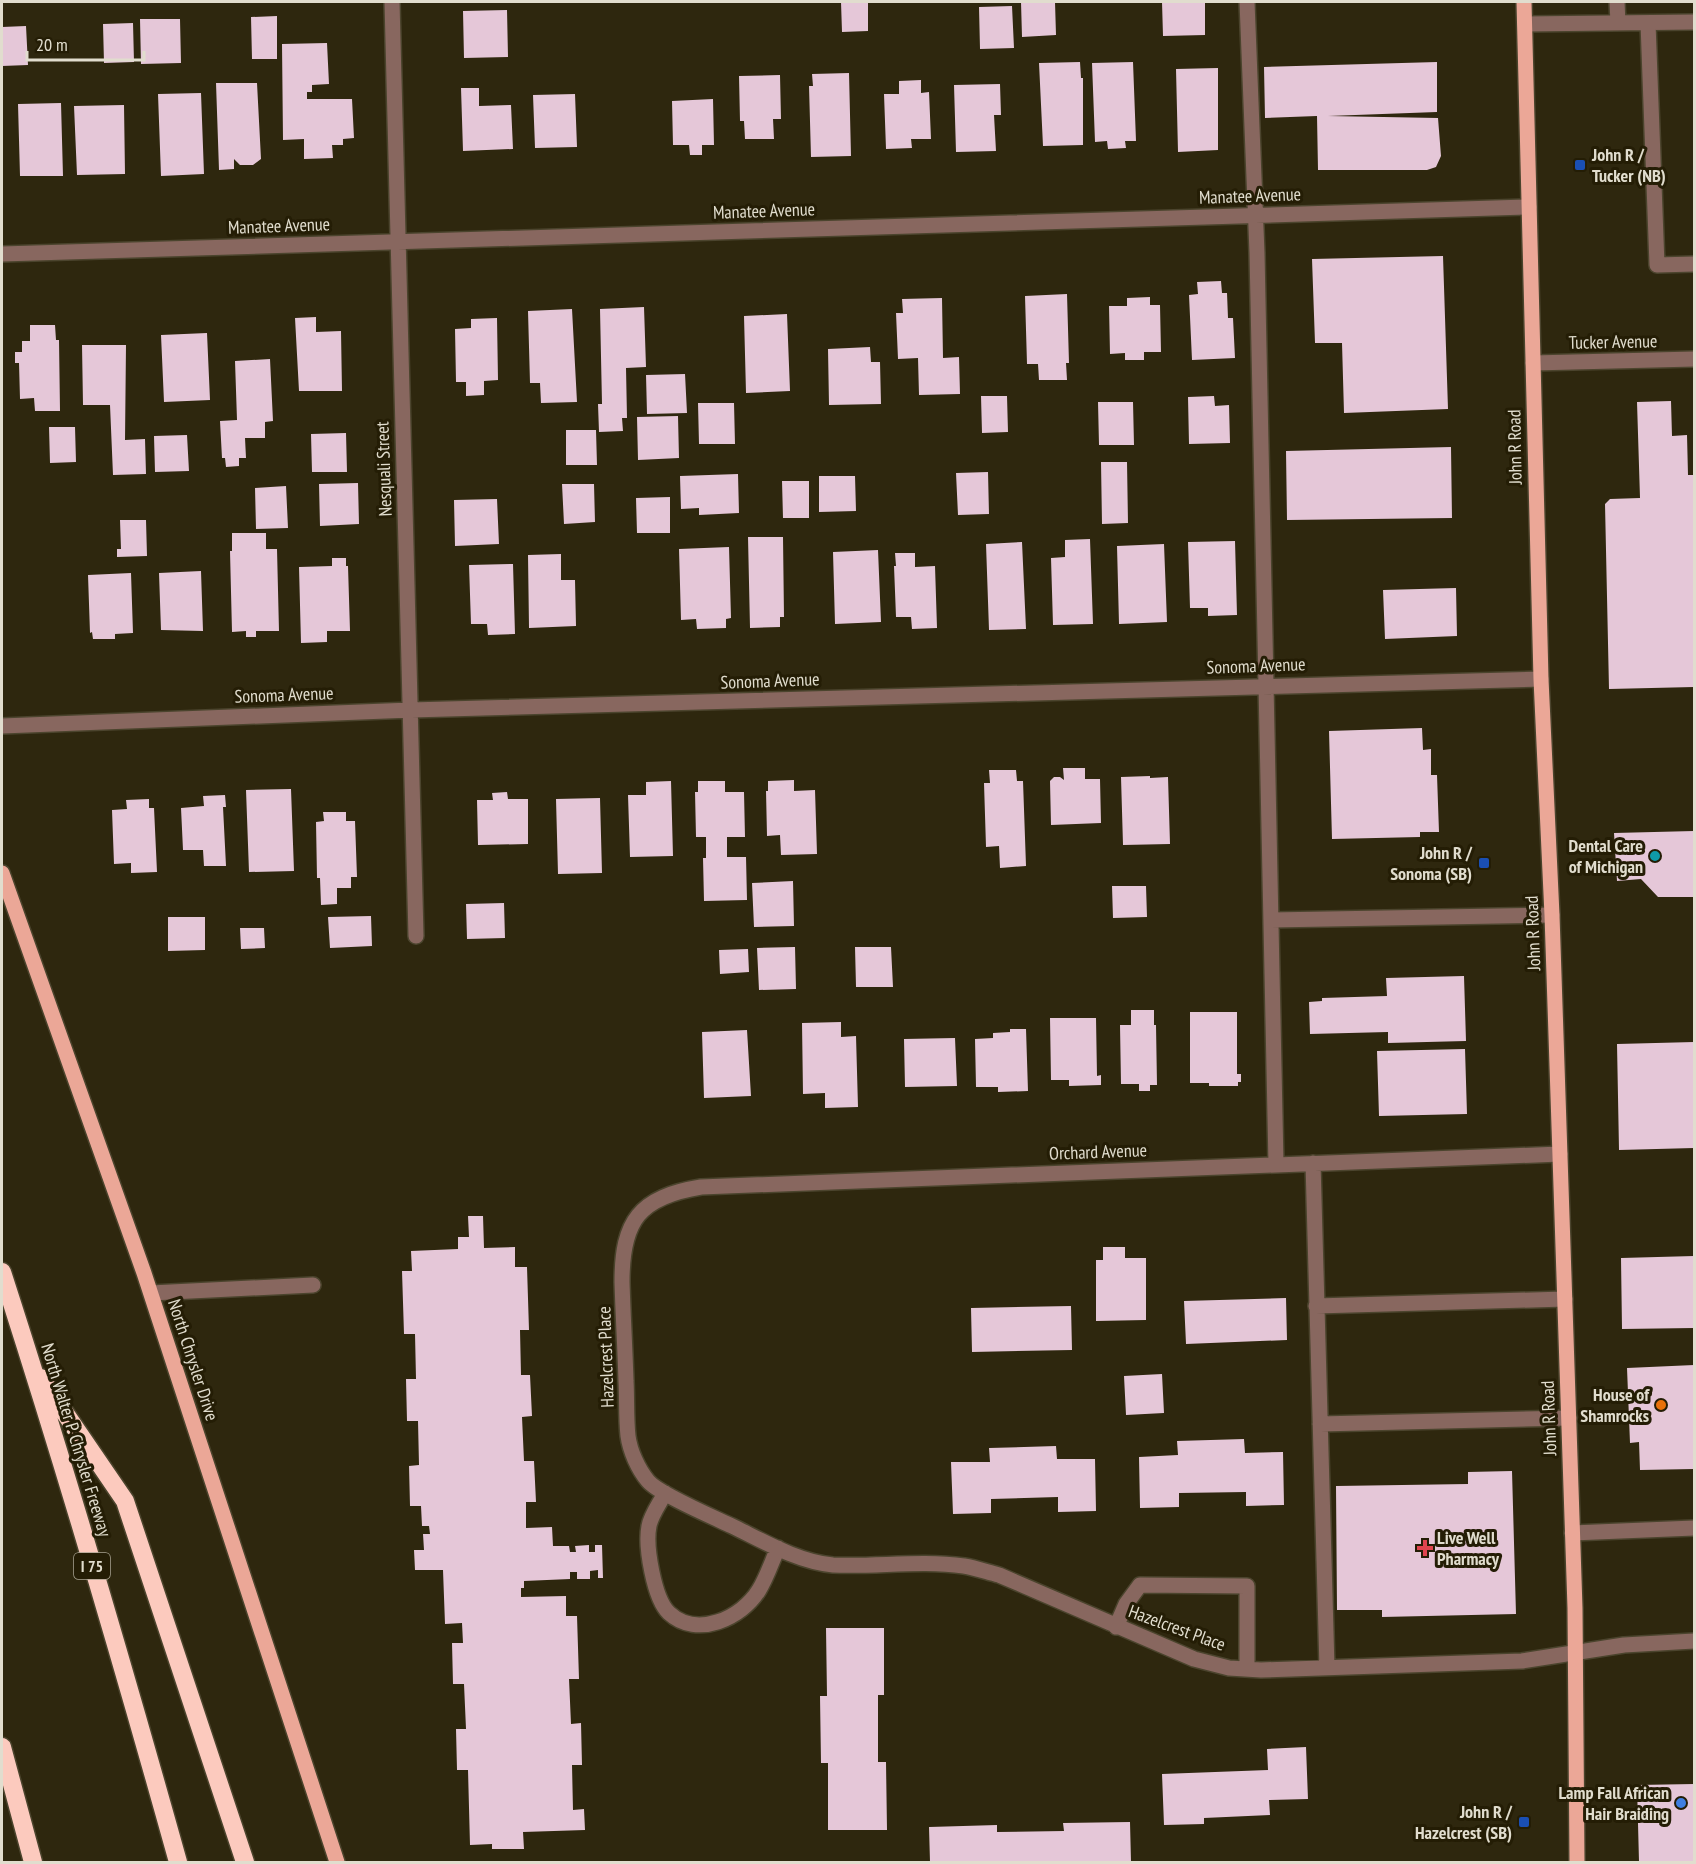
<svg xmlns="http://www.w3.org/2000/svg" width="1696" height="1864" font-family="'PT Sans Narrow',sans-serif">
<style>
.building{fill:#e5c7d8}
.lines{fill:none;stroke-linecap:round;stroke-linejoin:round}
.minor-casing{stroke:#4b442d;stroke-width:18}
.major-casing{stroke:#4b442d;stroke-width:18}
.highway-casing{stroke:#4b442d;stroke-width:21}
.minor{stroke:#88675f;stroke-width:15}
.major{stroke:#eba797;stroke-width:15}
.highway{stroke:#fccabe;stroke-width:18}
.transit-dot{fill:#1a4fb4;stroke:#241d05;stroke-width:2}
.culture-dot{fill:#0f9aa8;stroke:#241d05;stroke-width:2}
.food-dot{fill:#e8710a;stroke:#241d05;stroke-width:2}
.health-dot{fill:#e0444e;stroke:#241d05;stroke-width:2}
.shop-dot{fill:#3f7fe0;stroke:#241d05;stroke-width:2}
.labels{text-anchor:middle;stroke-width:6;stroke-linejoin:round;paint-order:stroke}
.shield{fill:#241d05;stroke:#a8a392;stroke-width:1.5}
.shield-label{font-size:16px;font-weight:bold;fill:#e1ddce}
.poi-label{font-size:18px;font-weight:bold;fill:#e1ddce;stroke:#241d05;text-anchor:end}
.street-label{font-size:18px;fill:#e1ddce;stroke:#241d05}
</style>
<rect width="100%" height="100%" fill="#2e270e"/>
<path class="building" d="M841,2H868V31L842,32Z
M1021,2H1055L1056,35L1022,37Z
M1162,2H1205V35L1163,36Z
M1012,6L1014,48L980,49L979,7Z
M507,10L508,57L464,58L463,11Z
M277,16V59H252L251,17Z
M140,19H180L181,63L141,64Z
M133,23L134,62L104,63L103,24Z
M26,26L28,65L2,66V27Z
M327,43L329,84L312,85V92H307V99H352L354,138L343,139V145H332L333,158L304,159V139L283,140L282,44Z
M1080,62L1081,78H1083V145L1043,146L1039,63Z
M1133,62L1136,141H1125L1126,148L1108,149L1107,141L1095,142L1092,63Z
M1437,62V112L1328,116L1438,118L1441,156L1436,167L1427,170H1318L1317,116L1265,118L1264,67Z
M1218,68V150L1178,152L1176,69Z
M849,73L851,156L811,157L809,86H813L812,74Z
M780,75L781,119H773L774,139H745L744,121H740L739,76Z
M921,80V93L929,92L931,139H911L912,148L886,149L884,94H899V81Z
M216,83H257L261,159L253,165H240L234,159V169L219,170Z
M1000,84L1001,115H994L996,151L956,152L954,85Z
M461,88H479V106L511,105L513,149L463,151Z
M201,93L204,174L161,176L158,94Z
M575,94L577,147L535,148L533,95Z
M713,99L714,145H702V155H690L689,145H673L672,101Z
M61,103L63,176H20L18,104Z
M124,105L125,174L77,175L74,106Z
M1443,256L1448,409L1344,413L1342,343H1315L1312,259Z
M1221,281L1222,293H1227L1228,318H1233L1235,358L1192,360L1189,295L1198,294L1197,282Z
M1067,294L1069,363H1066L1067,380H1039L1038,364H1027L1025,296Z
M1150,297V305H1160L1161,352H1144V360H1125V353L1110,354L1109,306H1127V298Z
M942,298L943,358L959,357L960,394L919,395L918,358L898,359L896,313H903L902,299Z
M644,307L646,367L626,368L627,418H622L623,431L599,432L598,404H602L600,309Z
M572,309L577,402L541,403L540,383H530L528,311Z
M787,314L790,391L746,393L744,316Z
M316,317V332L341,331L342,391H299L295,318Z
M497,318L498,380L484,381V395L466,396V382H456L455,329L471,328V319Z
M30,325H55L56,340H59L60,411H35L34,398L20,399L19,363H15V352H22V341H30Z
M207,333L210,400L164,402L161,335Z
M82,345H126L125,440L145,439L146,474L113,475L110,405H83Z
M870,347L871,362H880L881,404L829,405L828,349Z
M270,359L273,421L265,422V438H245L246,458H239V466L226,467L225,458H222L220,421L237,420L235,361Z
M685,374L687,413L647,414L646,375Z
M981,396H1007L1008,432L982,433Z
M1214,396L1215,406L1229,405L1230,443L1189,444L1188,397Z
M1671,401L1672,436L1687,435L1688,475H1694V687L1609,689L1605,504L1610,499L1640,498L1637,402Z
M1098,402H1133L1134,445H1099Z
M698,403H734L735,444H699Z
M678,416L679,458L638,460L637,417Z
M49,427H75L76,462L50,463Z
M566,430H596L597,465H566Z
M346,433L347,472H312L311,434Z
M187,435L189,471L155,472L154,436Z
M1451,447L1452,518L1287,520L1286,451Z
M1101,462H1127L1128,523L1102,524Z
M988,472L989,514L958,515L956,473Z
M738,474L739,513L699,515V508L681,509L680,476Z
M819,476H855L856,511L819,512Z
M782,481H809V518H783Z
M358,483L359,524L320,526L319,484Z
M562,484H594L595,522L564,524Z
M286,486L288,528L256,529L255,488Z
M670,497V533H637L636,498Z
M497,499L499,544L455,546L454,500Z
M120,520H146L147,556L117,557V549H121Z
M232,533H266V549H277L279,631H256V637H246V631L232,632L230,551H232Z
M748,537H783L784,617H780V627L750,628Z
M1090,539L1093,624L1053,625L1051,558L1065,557V540Z
M1235,541L1237,615L1208,616V608H1190L1188,542Z
M1022,542L1026,629L989,630L986,544Z
M1164,544L1167,622L1119,624L1117,546Z
M729,547L731,618L726,619V628L697,629L696,619L681,620L679,549Z
M878,550L881,622L835,624L833,552Z
M895,553H915V567L935,566L937,628L912,629L911,617H896L894,566H896Z
M561,554V580H575L576,626L529,628L528,555Z
M332,558H346V566H348L350,631H327V642L301,643L299,567L332,566Z
M513,564L515,634L488,635L487,624H471L469,565Z
M201,571L203,631L161,630L159,573Z
M131,573L133,633L115,634V639H93L92,632L90,633L88,575Z
M1456,588L1457,636L1385,639L1383,590Z
M1422,728L1423,750L1431,749V775H1437L1439,832H1420V837L1332,839L1329,731Z
M1063,768H1085V779H1100L1101,823L1051,825L1050,781L1054,777H1060L1064,780Z
M989,770H1016L1017,781H1023L1026,866L1000,868L999,846L986,847L984,783H990Z
M1150,776V778L1168,777L1170,844L1123,845L1121,777Z
M794,780V791L815,790L817,854L781,855L780,835L767,836L766,791H768V781Z
M671,781L673,856L630,857L628,795H646V782Z
M698,781H725V792H744L745,837H727V857H746L747,900L704,901L703,858H706V837H696L695,792H698Z
M291,789L294,871L249,872L246,790Z
M507,792L508,799H528V844L478,845L477,800H493L492,793Z
M225,795L226,807H223L226,866H204L203,850H183L181,808L204,806L203,796Z
M600,798L602,873L558,874L556,799Z
M149,799V808H154L157,872L131,873V863L114,864L112,810L127,809L126,800Z
M323,812H346V821H355L357,877H351V888H337V904L321,905L320,878H317L316,822L324,821Z
M1694,831V897H1658L1641,879L1617,881L1614,833Z
M793,881L794,926L754,927L752,883Z
M1112,886H1146L1147,917L1113,918Z
M504,903L505,938L467,939L466,904Z
M371,916L372,946L330,948L328,917Z
M168,917H205V950L168,951Z
M240,928H264L265,948L241,949Z
M795,947L796,989L759,990L757,948Z
M855,947H891L893,987H856Z
M748,949L749,972L720,974L719,950Z
M1464,976L1466,1041L1388,1043V1032L1310,1034L1309,1002L1322,1001V998L1387,996L1386,978Z
M1131,1010H1154V1025H1156L1157,1085H1150V1091H1139V1084H1121L1120,1025H1131Z
M1190,1012H1237V1074H1241V1082H1238V1086H1209V1083H1190Z
M1050,1018H1096L1097,1076L1101,1075V1085L1069,1086V1080H1051Z
M841,1022V1037L856,1036L858,1107L825,1108V1093L803,1094L802,1023Z
M1010,1029H1026L1028,1091L998,1092V1087H976L975,1039L993,1038V1033L1010,1032Z
M747,1030L751,1096L704,1098L702,1032Z
M955,1038L957,1086L905,1087L904,1039Z
M1694,1042V1148L1619,1150L1617,1044Z
M1465,1049L1467,1114L1379,1116L1377,1051Z
M468,1216H483L484,1248L515,1247V1267H527L529,1330H520L521,1375H530L532,1416L522,1417L524,1461H534L536,1502H526V1528L552,1527L553,1546H569L570,1552H576L575,1546L589,1545V1552H595V1545H602L603,1578H598V1570L590,1571V1579H577V1572H570V1579L524,1581V1588H521V1597L566,1596V1616H577L579,1679H569L571,1724L581,1723L582,1765H572L573,1810L584,1809L585,1830L523,1832L524,1849H492V1844L470,1845L468,1770H457L456,1729H466L464,1684H453L452,1643H463L462,1623L445,1624L443,1570H415L414,1550H424L423,1534H430L429,1526H422L421,1506H410L409,1466L419,1465L418,1421H407L406,1379H416L415,1334H404L402,1271H412L411,1251L458,1249V1237H469Z
M1103,1247H1125V1258H1146V1320L1096,1321V1260H1103Z
M1694,1256V1328L1622,1329L1621,1258Z
M1286,1298L1287,1340L1186,1344L1184,1301Z
M1071,1306L1072,1350L972,1352L971,1308Z
M1694,1365V1469L1640,1470L1639,1442L1630,1443L1627,1368Z
M1162,1374L1164,1413L1126,1415L1124,1376Z
M1244,1439L1245,1453L1283,1452L1284,1505L1246,1506V1492L1179,1493V1507L1140,1508L1139,1457L1178,1455L1177,1441Z
M1056,1446L1057,1459H1095L1096,1511L1058,1512V1497L991,1499V1513L953,1514L951,1462H990L989,1448Z
M1512,1471L1516,1614L1382,1617V1610H1337L1336,1486L1468,1484V1472Z
M826,1628H884V1695H878V1762H886L887,1830H828V1763H821L820,1696H827Z
M1306,1747L1308,1799L1269,1800L1270,1815L1204,1818V1824L1164,1825L1162,1774L1268,1770L1267,1749Z
M1694,1784V1862H1639L1637,1785Z
M1130,1822L1131,1862H930L929,1827L997,1825V1832L1064,1831L1063,1823Z"/>
<g class="lines">
<g class="minor-casing">
<path id="minor" d="M392,2L416,936
M1247,2L1257,253L1276,1164
M1617,2L1618,23
M1648,23L1657,265L1694,264
M1525,24L1694,22
M2,254L1529,207
M1533,363L1694,359
M2,726L411,710L1541,679
M1271,920L1552,915
M1560,1154L701,1187C639,1197 622,1221 622,1282C623,1315 625,1348 626,1381C627,1399 626,1418 628,1436C630,1451 638,1469 648,1481C659,1494 713,1517 732,1526C763,1541 798,1562 833,1565C876,1567 921,1560 964,1566C976,1568 987,1572 999,1575L1194,1659L1229,1668L1261,1670L1522,1661L1624,1645L1694,1641
M1313,1163L1327,1668
M151,1293L313,1285
M1316,1306L1565,1299
M1320,1424L1569,1418
M665,1493C660,1503 651,1515 649,1526C645,1546 654,1599 669,1613C697,1639 742,1618 759,1590C767,1577 772,1561 778,1548
M1572,1533L1694,1528
M1116,1627L1126,1604L1140,1585L1247,1586V1669"/>
</g>
<g class="major-casing">
<path id="major" d="M1524,2L1541,679L1552,915L1575,1608L1577,1862
M2,873L144,1273L337,1862"/>
</g>
<g class="highway-casing">
<path id="highway" d="M2,1272C65,1467 123,1665 178,1862
M41,1378L125,1501L245,1862
M2,1747L33,1862"/>
</g>
<use href="#minor" class="minor"/>
<use href="#major" class="major"/>
<use href="#highway" class="highway"/>
</g>
<g class="transit-dot">
<rect x="1574" y="159" width="12" height="12" rx="3"/>
<rect x="1478" y="857" width="12" height="12" rx="3"/>
<rect x="1518" y="1816" width="12" height="12" rx="3"/>
</g>
<circle class="culture-dot" cx="1655" cy="856" r="6"/>
<circle class="food-dot" cx="1661" cy="1405" r="6"/>
<path class="health-dot" d="M1422 1539h6v6h6v6h-6v6h-6v-6h-6v-6h6z"/>
<circle class="shop-dot" cx="1681" cy="1803" r="6"/>
<g class="labels">
<rect class="shield" x="74" y="1553" width="36" height="26" rx="4.5"/>
<g class="shield-label">
<text x="92" y="1572">I 75</text>
</g>
<g class="poi-label">
<text x="1592" y="161" text-anchor="start">John R /<tspan x="1592" dy="21">Tucker (NB)</tspan></text>
<text x="1643" y="852">Dental Care<tspan x="1643" dy="21">of Michigan</tspan></text>
<text x="1472" y="859">John R /<tspan x="1472" dy="21">Sonoma (SB)</tspan></text>
<text x="1649" y="1401">House of<tspan x="1649" dy="21">Shamrocks</tspan></text>
<text x="1437" y="1544" text-anchor="start">Live Well<tspan x="1437" dy="21">Pharmacy</tspan></text>
<text x="1669" y="1799">Lamp Fall African<tspan x="1669" dy="21">Hair Braiding</tspan></text>
<text x="1512" y="1818">John R /<tspan x="1512" dy="21">Hazelcrest (SB)</tspan></text>
</g>
<g class="street-label">
<text transform="translate(1250 196) rotate(-2)" y="6">Manatee Avenue</text>
<text transform="translate(764 211) rotate(-2)" y="6">Manatee Avenue</text>
<text transform="translate(279 226) rotate(-2)" y="6">Manatee Avenue</text>
<text transform="translate(1613 342) rotate(-1)" y="6">Tucker Avenue</text>
<text transform="translate(1515 447) rotate(-91)" y="6">John R Road</text>
<text transform="translate(384 469) rotate(-92)" y="6">Nesquali Street</text>
<text transform="translate(1256 666) rotate(-2)" y="6">Sonoma Avenue</text>
<text transform="translate(770 681) rotate(-2)" y="6">Sonoma Avenue</text>
<text transform="translate(284 695) rotate(-2)" y="6">Sonoma Avenue</text>
<text transform="translate(1533 933) rotate(-92)" y="6">John R Road</text>
<text transform="translate(1098 1152) rotate(-2)" y="6">Orchard Avenue</text>
<text transform="translate(606 1357) rotate(-92)" y="6">Hazelcrest Place</text>
<text transform="translate(193 1360) rotate(72)" y="6">North Chrysler Drive</text>
<text transform="translate(1549 1418) rotate(-92)" y="6">John R Road</text>
<text transform="translate(76 1440) rotate(73)" y="6">North Walter P. Chrysler Freeway</text>
<text transform="translate(1177 1628) rotate(20)" y="6">Hazelcrest Place</text>
</g>
</g>
<rect width="1696" height="1864" fill="none" stroke="#e1ddce" stroke-width="6"/>
<path d="M27 51v9h117v-9" fill="none" stroke="#e1ddce" stroke-width="3"/>
<text x="36" y="51" font-size="18" fill="#e1ddce" stroke="#241d05" stroke-width="4.5" paint-order="stroke">20 m</text>
</svg>
